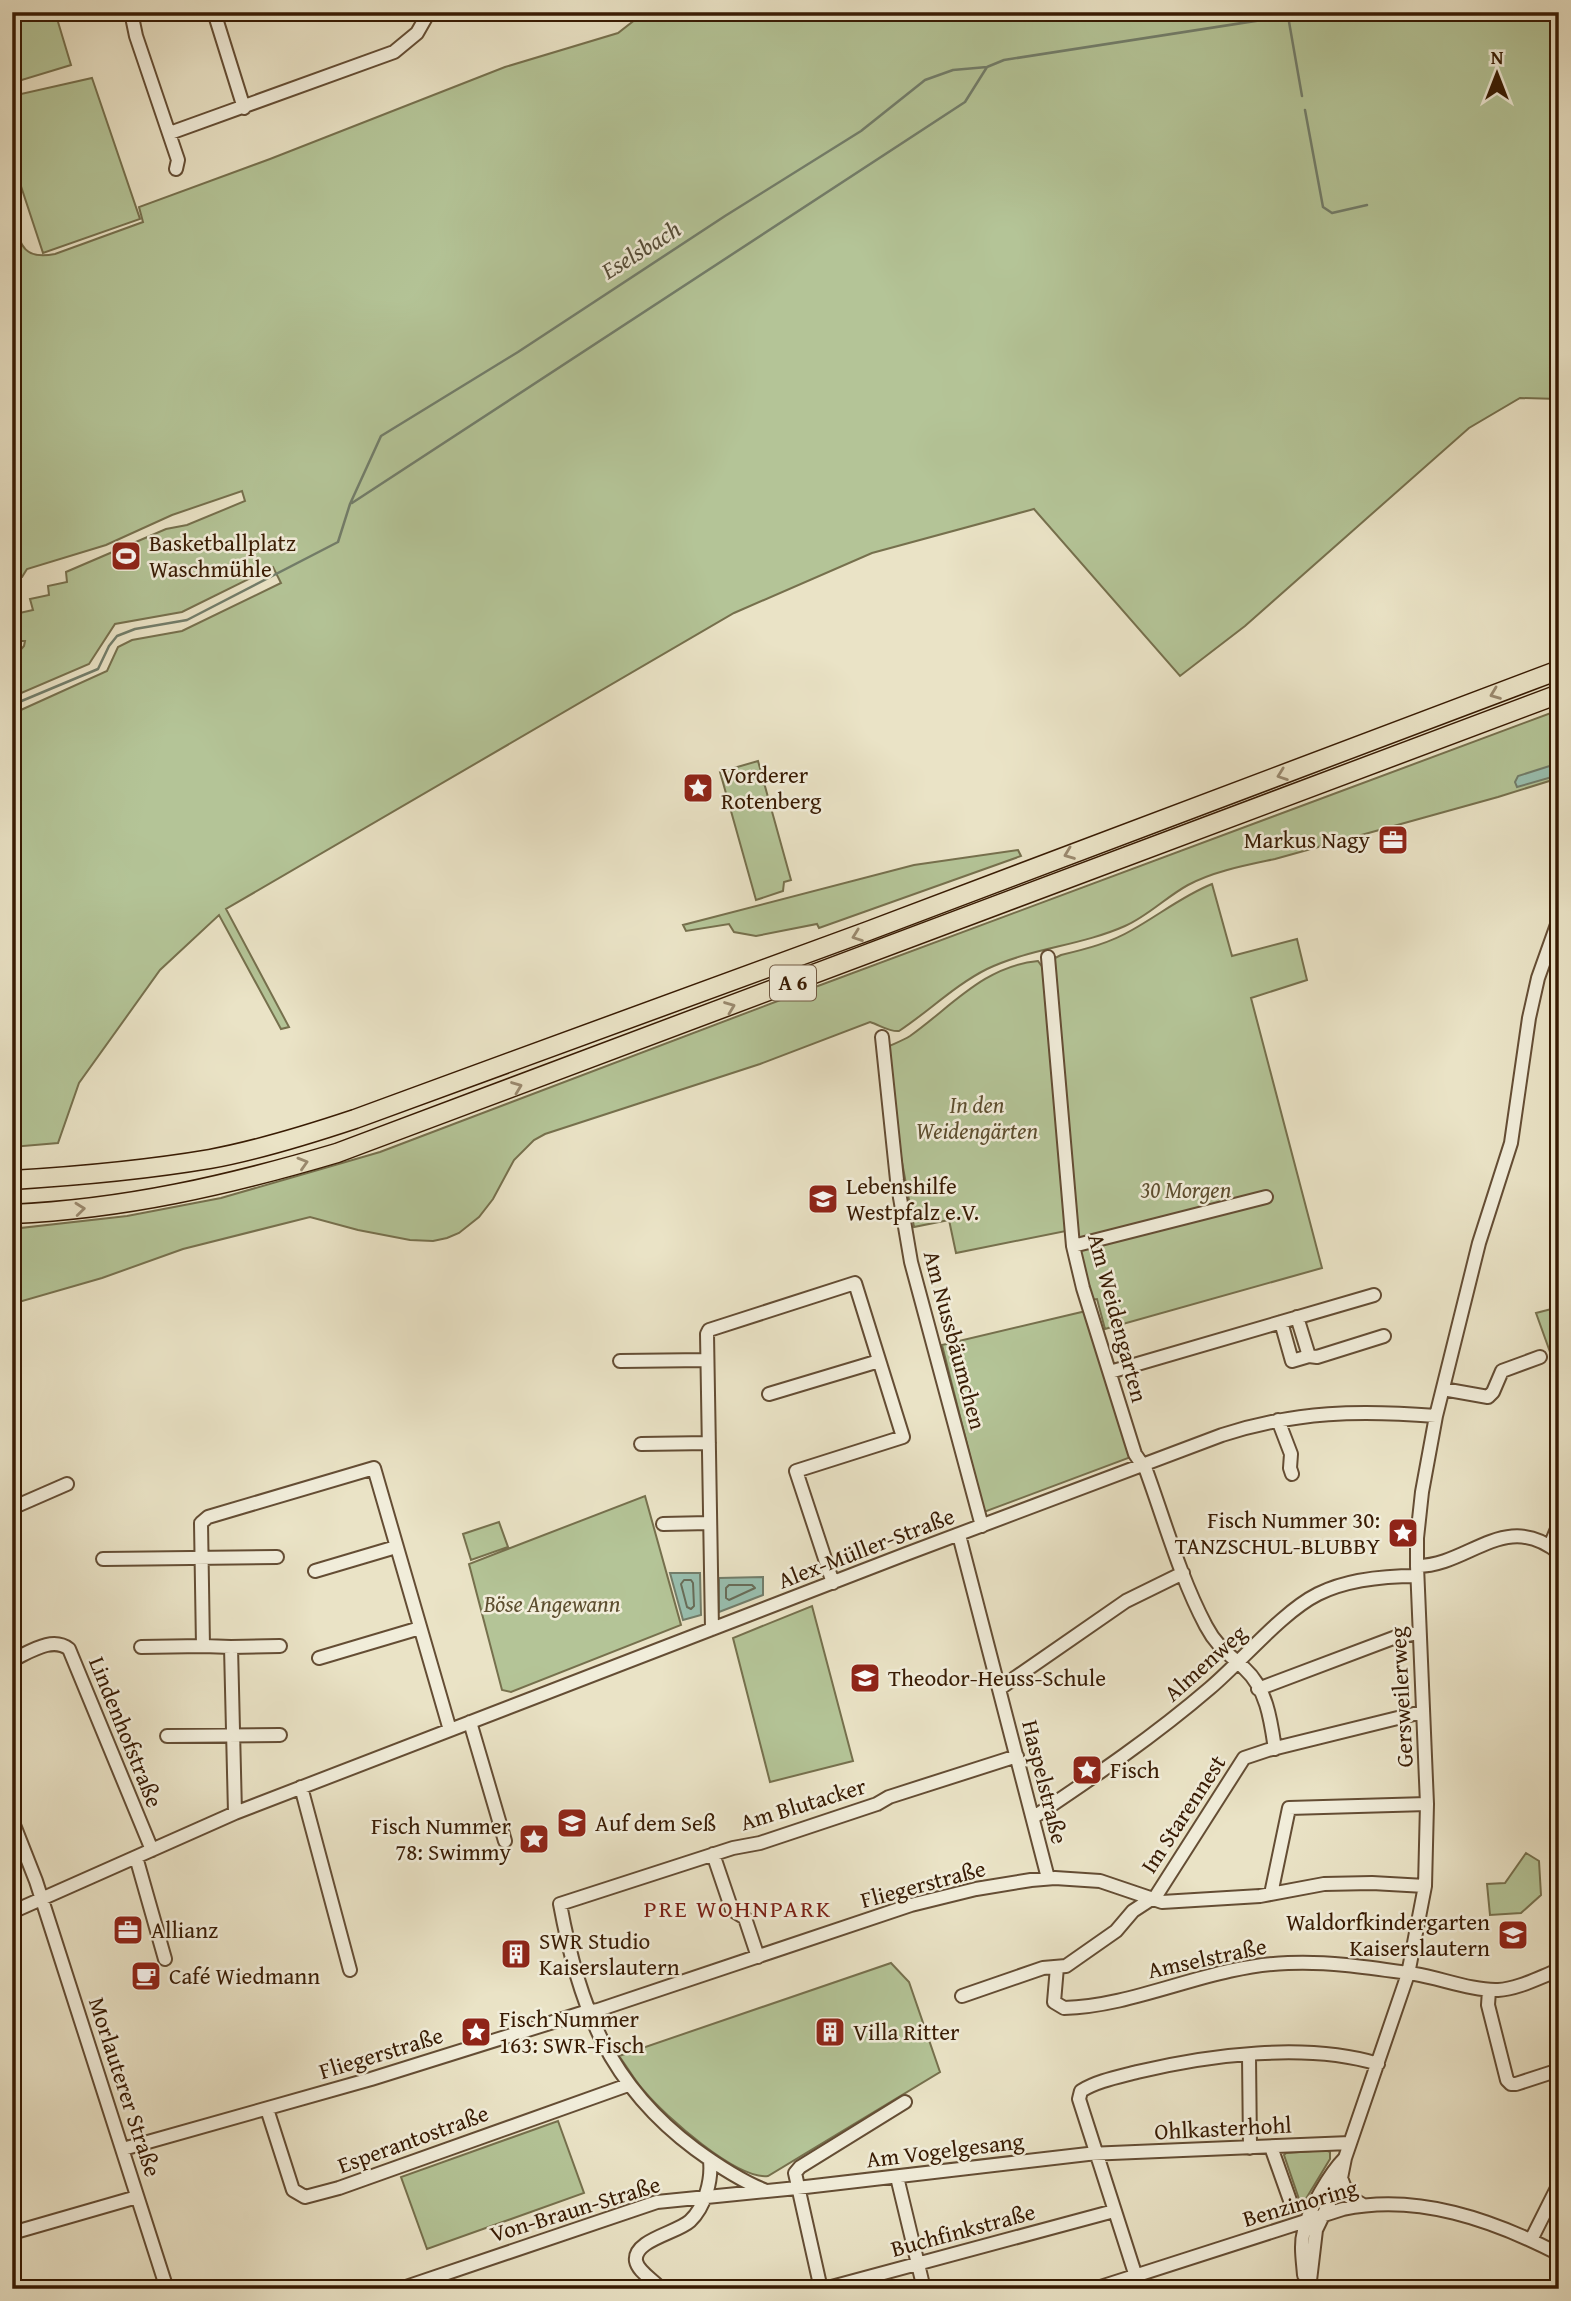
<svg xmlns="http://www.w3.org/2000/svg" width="1571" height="2301" font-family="'Gentium Book Plus',serif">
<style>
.green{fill:#b4c497;stroke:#76704d;stroke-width:2}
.water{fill:#99bfaf;stroke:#727d6a;stroke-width:2}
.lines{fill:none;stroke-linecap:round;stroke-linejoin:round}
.shore{stroke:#686d59;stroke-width:2}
.stream{stroke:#727d6a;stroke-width:2.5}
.minor-casing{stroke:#644d34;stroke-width:16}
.highway-casing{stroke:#381b03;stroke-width:21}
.minor{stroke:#f1edda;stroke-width:12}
.highway{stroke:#eae3c6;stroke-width:18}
.oneway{stroke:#9a896e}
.labels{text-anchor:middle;stroke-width:5;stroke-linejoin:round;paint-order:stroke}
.shield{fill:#f1edda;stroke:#705a44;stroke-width:2}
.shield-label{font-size:21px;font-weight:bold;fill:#381b03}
.poi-label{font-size:23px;fill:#381b03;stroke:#f1edda;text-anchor:start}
.park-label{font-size:23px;font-style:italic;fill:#5d4e2f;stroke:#f1edda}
.street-label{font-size:23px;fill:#381b03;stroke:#f1edda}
.water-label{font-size:24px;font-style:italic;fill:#554c37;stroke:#f1edda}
.neighbourhood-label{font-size:24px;letter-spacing:2px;fill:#7a1f14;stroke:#f1edda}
</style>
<rect width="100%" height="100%" fill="#eae3c6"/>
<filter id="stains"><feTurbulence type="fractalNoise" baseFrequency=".00286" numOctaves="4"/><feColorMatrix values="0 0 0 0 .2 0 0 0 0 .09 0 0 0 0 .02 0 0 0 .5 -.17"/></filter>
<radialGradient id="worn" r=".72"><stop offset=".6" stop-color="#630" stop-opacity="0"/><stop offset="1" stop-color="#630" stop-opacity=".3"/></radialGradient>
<path class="green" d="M12,12H55L71,65L12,83Z
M645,12H1559V399L1520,398L1469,428L1245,626L1180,676L1034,509L872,553L734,613L226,909L289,1027L281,1029L219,915L160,970L79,1083L58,1143L12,1147V714L107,671L118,647L132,640L182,631L281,583L273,567L182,612L115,624L89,664L12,697V654L15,656L24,646L25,641H20L15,614L33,610L30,599L49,595L48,586L67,582L66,572L166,529L187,525L245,501L242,491L172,515L106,545L27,569L22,577L12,578V214C20,241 20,261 55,254L143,222L139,207L270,159L505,67L618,33Z
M92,78L140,219L43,253L12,159V96Z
M1559,710V778L1498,797L1275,859C1247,865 1214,871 1188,885C1166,897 1148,916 1125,926C1080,946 1031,948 987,969C955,985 928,1012 899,1031C889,1032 880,1025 870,1022L760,1064L545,1134L534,1140L514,1160L493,1199L479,1217L459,1233L447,1238L433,1241L410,1240L358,1230L310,1217L183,1249L102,1278L12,1304V1229L127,1216L221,1198L380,1152L783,999Z
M758,761L791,880L784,882L783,891L756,900L720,772Z
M1018,850L1021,856L819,928L817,924L756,936L734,932L729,924L686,931L683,925L914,865Z
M1212,884L1232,956L1297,939L1307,980L1251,998L1322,1268L1105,1329L1097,1299L1090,1300L1079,1253L1052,966L1055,958L1061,955C1086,949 1110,943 1132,930C1159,915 1184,895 1212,884Z
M1038,961L1043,968L1071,1230L956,1253L949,1220L914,1227L896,1130L885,1048C893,1044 902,1041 910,1036C951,1007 984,966 1038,961Z
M1559,1307V1377L1536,1313Z
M1086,1311L1131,1457L984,1512L942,1345Z
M645,1496L681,1625L511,1692L502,1690L469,1564Z
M499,1522L508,1547L471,1560L463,1534Z
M812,1606L853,1761L770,1782L733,1638Z
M1526,1853L1539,1861L1541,1895L1521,1913L1490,1915L1487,1884L1505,1883Z
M891,1963L909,1982L940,2072L768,2176C737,2180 665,2116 645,2092C635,2081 628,2068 619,2056Z
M558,2121L584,2193L427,2249L401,2177Z
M1326,2150L1330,2152V2159L1298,2212L1296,2204L1300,2202L1284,2155L1286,2153Z"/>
<path class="water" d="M1559,763V775L1517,787L1515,782L1518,776Z
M670,1573H700L701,1615L683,1620Z
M763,1577V1595L719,1612V1578Z"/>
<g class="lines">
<path class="shore" d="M684,1580H691L693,1583L694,1606L691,1609L687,1607L681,1584Z
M729,1585H752L755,1588L729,1600L726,1598V1588Z"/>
<path class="stream" d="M1288,16L1302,96
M1305,110L1323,207L1332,213L1367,205
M352,503L965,102L987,67
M12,705L98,669L109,646L117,636L135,629L187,620L338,542L350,504L381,436L518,352L725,216L861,131L925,80L953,70L987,67L1004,60L1313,12"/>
<g class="minor-casing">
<path id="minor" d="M131,12L136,36L178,160L176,169
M214,12L244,108
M170,133L394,52L417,33L429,12
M1048,957L1073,1246L1083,1288L1135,1454L1146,1470C1165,1522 1180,1577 1206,1626C1217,1647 1229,1654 1245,1669C1267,1689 1271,1722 1275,1749
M882,1037L897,1180L911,1262L982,1526
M1073,1246L1266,1197
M1297,1317L1309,1356L1317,1357L1384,1336
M1281,1322L1292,1361L1309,1356
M620,1361L707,1360
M1110,1372L1374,1295
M1443,1389L1488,1397L1493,1392L1502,1371L1540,1357
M769,1394L879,1361
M1278,1420L1291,1454L1290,1468L1292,1474
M641,1444L709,1443
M12,1508L67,1484
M663,1524L709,1523
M959,1535L1048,1878
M1550,1546L1559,1524
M103,1559L277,1557
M1417,1566C1469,1566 1505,1509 1559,1553
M315,1571L396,1547
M712,1629L707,1334L709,1330L855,1283L903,1437L796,1471L833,1583
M141,1647L203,1646
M231,1647L280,1646
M319,1658L420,1628
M12,1660C30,1652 52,1636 69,1649L152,1850
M999,1689L1126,1601L1183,1573
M1258,1689L1396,1637L1418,1633
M470,1722L505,1841
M167,1736L280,1735
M301,1787L350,1970
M235,1813L231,1647L203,1646L201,1523L208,1517L374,1468L450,1730
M1034,1817C1095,1776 1153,1737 1210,1688C1242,1661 1282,1612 1318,1594C1348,1579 1384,1576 1417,1576
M12,1820L36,1881L167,2289
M713,1854L732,1910L745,1918L758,1957
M136,1857L165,1959
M1271,1894L1289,1808L1427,1804
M12,1912L235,1813L906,1554L1222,1435C1297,1411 1359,1410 1436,1416
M1057,1967L1054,2002L1064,2008C1138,2006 1211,1965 1288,1963C1330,1961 1373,1968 1415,1974C1440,1978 1473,1991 1498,1990C1518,1989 1540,1977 1559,1970
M1489,1990L1488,2005L1507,2080L1511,2084H1516L1559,2070
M962,1996L1043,1968L1066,1966L1116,1931L1133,1911L1156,1896L1244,1758L1268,1750L1422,1712
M1249,2056L1250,2148
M267,2109L293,2190L305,2197L339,2188L628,2085
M1271,2147L1292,2206
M123,2149L371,2079L582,2013L598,2010L911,1905L976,1889L1031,1880L1055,1878L1100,1881L1162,1902L1260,1896L1324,1884L1372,1883L1425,1886
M897,2177L924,2289
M1341,2178L1348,2196L1363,2205
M764,2190C739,2180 717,2165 695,2149C609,2085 579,2007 560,1904L733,1848L760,1843L877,1804L889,1797L1017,1756
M12,2233L137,2197
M1531,2240L1559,2184
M1304,2275C1303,2261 1300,2245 1304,2231C1308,2210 1330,2173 1345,2158
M400,2289L657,2202L797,2188L1088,2154L1350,2143
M661,2289C654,2280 638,2272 636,2261C633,2240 677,2233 690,2221C705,2207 712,2180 710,2161
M821,2289L795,2173L800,2167L905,2102
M824,2289L1114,2211
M1094,2289L1343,2209C1417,2193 1493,2220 1559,2254
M1140,2289L1079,2099L1081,2091C1097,2081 1118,2077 1137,2072C1209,2055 1306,2042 1378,2064
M1309,2289L1316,2230L1341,2178L1345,2158L1408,1974L1425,1886L1427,1804L1417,1566V1538L1422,1492L1436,1416L1479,1243L1511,1143L1529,1018L1538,978L1559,919"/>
</g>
<g class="highway-casing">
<path id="highway" d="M12,1180C78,1176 145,1170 210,1159C259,1150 307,1135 355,1119L868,931L1559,670
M12,1214C125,1209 229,1185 337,1153L1559,694"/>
</g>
<use href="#minor" class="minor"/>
<use href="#highway" class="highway"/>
</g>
<defs><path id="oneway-chevron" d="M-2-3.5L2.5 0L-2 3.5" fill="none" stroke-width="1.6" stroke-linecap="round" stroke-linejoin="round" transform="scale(1.75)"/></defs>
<g class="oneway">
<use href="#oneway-chevron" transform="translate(1495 694) rotate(159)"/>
<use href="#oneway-chevron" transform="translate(1282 775) rotate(160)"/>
<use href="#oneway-chevron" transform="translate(1069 854) rotate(159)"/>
<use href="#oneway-chevron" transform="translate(857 936) rotate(160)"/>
<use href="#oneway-chevron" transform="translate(730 1007) rotate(-21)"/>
<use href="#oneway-chevron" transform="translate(517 1087) rotate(-21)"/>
<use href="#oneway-chevron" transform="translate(303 1163) rotate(-17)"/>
<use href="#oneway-chevron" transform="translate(80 1209) rotate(-6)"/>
</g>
<defs>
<g id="stadium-square" transform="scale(1.575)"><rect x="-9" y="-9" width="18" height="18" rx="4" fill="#8f2418" stroke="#f1edda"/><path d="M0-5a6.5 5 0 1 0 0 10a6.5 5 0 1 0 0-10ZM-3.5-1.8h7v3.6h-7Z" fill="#fff"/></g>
<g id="sight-square" transform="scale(1.575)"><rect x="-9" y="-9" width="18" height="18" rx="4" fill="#8f2418" stroke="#f1edda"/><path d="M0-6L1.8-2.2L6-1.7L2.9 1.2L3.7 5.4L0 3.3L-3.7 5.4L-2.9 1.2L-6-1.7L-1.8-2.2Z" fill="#fff"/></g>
<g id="office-square" transform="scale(1.575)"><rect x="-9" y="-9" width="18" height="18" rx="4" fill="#8f2418" stroke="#f1edda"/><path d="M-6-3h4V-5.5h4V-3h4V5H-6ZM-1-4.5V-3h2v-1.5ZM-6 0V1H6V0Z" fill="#fff"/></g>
<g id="school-square" transform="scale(1.575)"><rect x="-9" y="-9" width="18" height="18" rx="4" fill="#8f2418" stroke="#f1edda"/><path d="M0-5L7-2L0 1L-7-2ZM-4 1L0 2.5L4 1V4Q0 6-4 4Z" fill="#fff"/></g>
<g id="building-square" transform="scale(1.575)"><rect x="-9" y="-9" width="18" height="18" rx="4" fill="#8f2418" stroke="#f1edda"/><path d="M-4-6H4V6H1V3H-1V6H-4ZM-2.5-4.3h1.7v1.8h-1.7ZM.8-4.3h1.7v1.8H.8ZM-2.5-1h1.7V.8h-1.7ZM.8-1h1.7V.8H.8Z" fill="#fff"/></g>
<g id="cafe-square" transform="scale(1.575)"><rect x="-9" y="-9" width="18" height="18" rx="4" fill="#8f2418" stroke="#f1edda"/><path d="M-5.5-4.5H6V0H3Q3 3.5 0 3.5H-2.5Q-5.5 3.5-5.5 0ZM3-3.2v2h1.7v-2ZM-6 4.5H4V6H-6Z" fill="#fff"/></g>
</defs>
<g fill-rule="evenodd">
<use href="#stadium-square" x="126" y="556"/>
<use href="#sight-square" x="698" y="788"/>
<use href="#office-square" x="1393" y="840"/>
<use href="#school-square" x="823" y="1199"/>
<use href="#sight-square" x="1403" y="1533"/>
<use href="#school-square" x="865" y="1678"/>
<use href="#sight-square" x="1087" y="1770"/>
<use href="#school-square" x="572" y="1823"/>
<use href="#sight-square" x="534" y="1839"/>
<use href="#office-square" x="128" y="1930"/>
<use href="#school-square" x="1513" y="1935"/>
<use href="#building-square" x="516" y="1954"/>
<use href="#cafe-square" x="146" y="1976"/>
<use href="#sight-square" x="476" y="2032"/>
<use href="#building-square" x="830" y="2032"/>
</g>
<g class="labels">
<rect class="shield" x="770" y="965.5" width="46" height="35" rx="5"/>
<g class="shield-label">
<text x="793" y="990">A 6</text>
</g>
<g class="poi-label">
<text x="149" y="551">Basketballplatz<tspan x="149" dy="26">Waschmühle</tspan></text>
<text x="721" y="783">Vorderer<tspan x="721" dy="26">Rotenberg</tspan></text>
<text x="1370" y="848" text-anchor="end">Markus Nagy</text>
<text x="846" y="1194">Lebenshilfe<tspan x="846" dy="26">Westpfalz e.V.</tspan></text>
<text x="1380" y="1528" text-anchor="end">Fisch Nummer 30:<tspan x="1380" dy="26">TANZSCHUL-BLUBBY</tspan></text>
<text x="888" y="1686">Theodor-Heuss-Schule</text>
<text x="1110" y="1778">Fisch</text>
<text x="595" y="1831">Auf dem Seß</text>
<text x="511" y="1834" text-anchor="end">Fisch Nummer<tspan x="511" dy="26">78: Swimmy</tspan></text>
<text x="1490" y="1930" text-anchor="end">Waldorfkindergarten<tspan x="1490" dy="26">Kaiserslautern</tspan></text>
<text x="151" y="1938">Allianz</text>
<text x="539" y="1949">SWR Studio<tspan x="539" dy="26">Kaiserslautern</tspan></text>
<text x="169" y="1984">Café Wiedmann</text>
<text x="499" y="2027">Fisch Nummer<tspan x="499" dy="26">163: SWR-Fisch</tspan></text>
<text x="853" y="2040">Villa Ritter</text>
</g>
<g class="park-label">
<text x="977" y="1113">In den<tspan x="977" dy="26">Weidengärten</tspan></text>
<text x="1186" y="1198">30 Morgen</text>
<text x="552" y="1612">Böse Angewann</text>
</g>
<g class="street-label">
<text transform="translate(1118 1318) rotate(75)" y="8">Am Weidengarten</text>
<text transform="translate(955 1340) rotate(75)" y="8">Am Nussbäumchen</text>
<text transform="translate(866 1548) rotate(-21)" y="8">Alex-Müller-Straße</text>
<text transform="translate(1205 1663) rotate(-42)" y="8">Almenweg</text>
<text transform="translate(1401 1697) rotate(-93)" y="8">Gersweilerweg</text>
<text transform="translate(126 1732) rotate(68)" y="8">Lindenhofstraße</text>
<text transform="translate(1045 1782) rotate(76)" y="8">Haspelstraße</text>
<text transform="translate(803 1804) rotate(-17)" y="8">Am Blutacker</text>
<text transform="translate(1183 1814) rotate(-57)" y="8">Im Starennest</text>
<text transform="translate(923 1884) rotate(-15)" y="8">Fliegerstraße</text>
<text transform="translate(1207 1958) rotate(-12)" y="8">Amselstraße</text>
<text transform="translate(381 2053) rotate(-17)" y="8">Fliegerstraße</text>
<text transform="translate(125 2087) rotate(72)" y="8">Morlauterer Straße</text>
<text transform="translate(1223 2128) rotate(-3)" y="8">Ohlkasterhohl</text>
<text transform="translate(413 2139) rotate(-20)" y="8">Esperantostraße</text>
<text transform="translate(945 2150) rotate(-7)" y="8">Am Vogelgesang</text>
<text transform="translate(1300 2203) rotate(-16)" y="8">Benzinoring</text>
<text transform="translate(575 2209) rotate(-17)" y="8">Von-Braun-Straße</text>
<text transform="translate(963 2230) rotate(-15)" y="8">Buchfinkstraße</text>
</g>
<g class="water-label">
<text transform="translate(641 250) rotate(-32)" y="8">Eselsbach</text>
</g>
<g class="neighbourhood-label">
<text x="738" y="1917">PRE WOHNPARK</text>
</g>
</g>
<rect width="1571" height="2301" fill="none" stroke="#eae3c6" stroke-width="42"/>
<rect x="14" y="14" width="1543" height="2273" fill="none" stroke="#381b03" stroke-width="3.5"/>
<rect x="21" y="21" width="1529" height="2259" fill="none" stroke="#381b03" stroke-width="2"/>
<g transform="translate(1497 74)" stroke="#f1edda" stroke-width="5" paint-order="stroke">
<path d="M0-5L12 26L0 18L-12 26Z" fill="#381b03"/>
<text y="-10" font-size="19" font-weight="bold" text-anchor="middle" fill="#381b03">N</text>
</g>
<rect width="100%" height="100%" filter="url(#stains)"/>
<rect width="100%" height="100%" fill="url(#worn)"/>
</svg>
